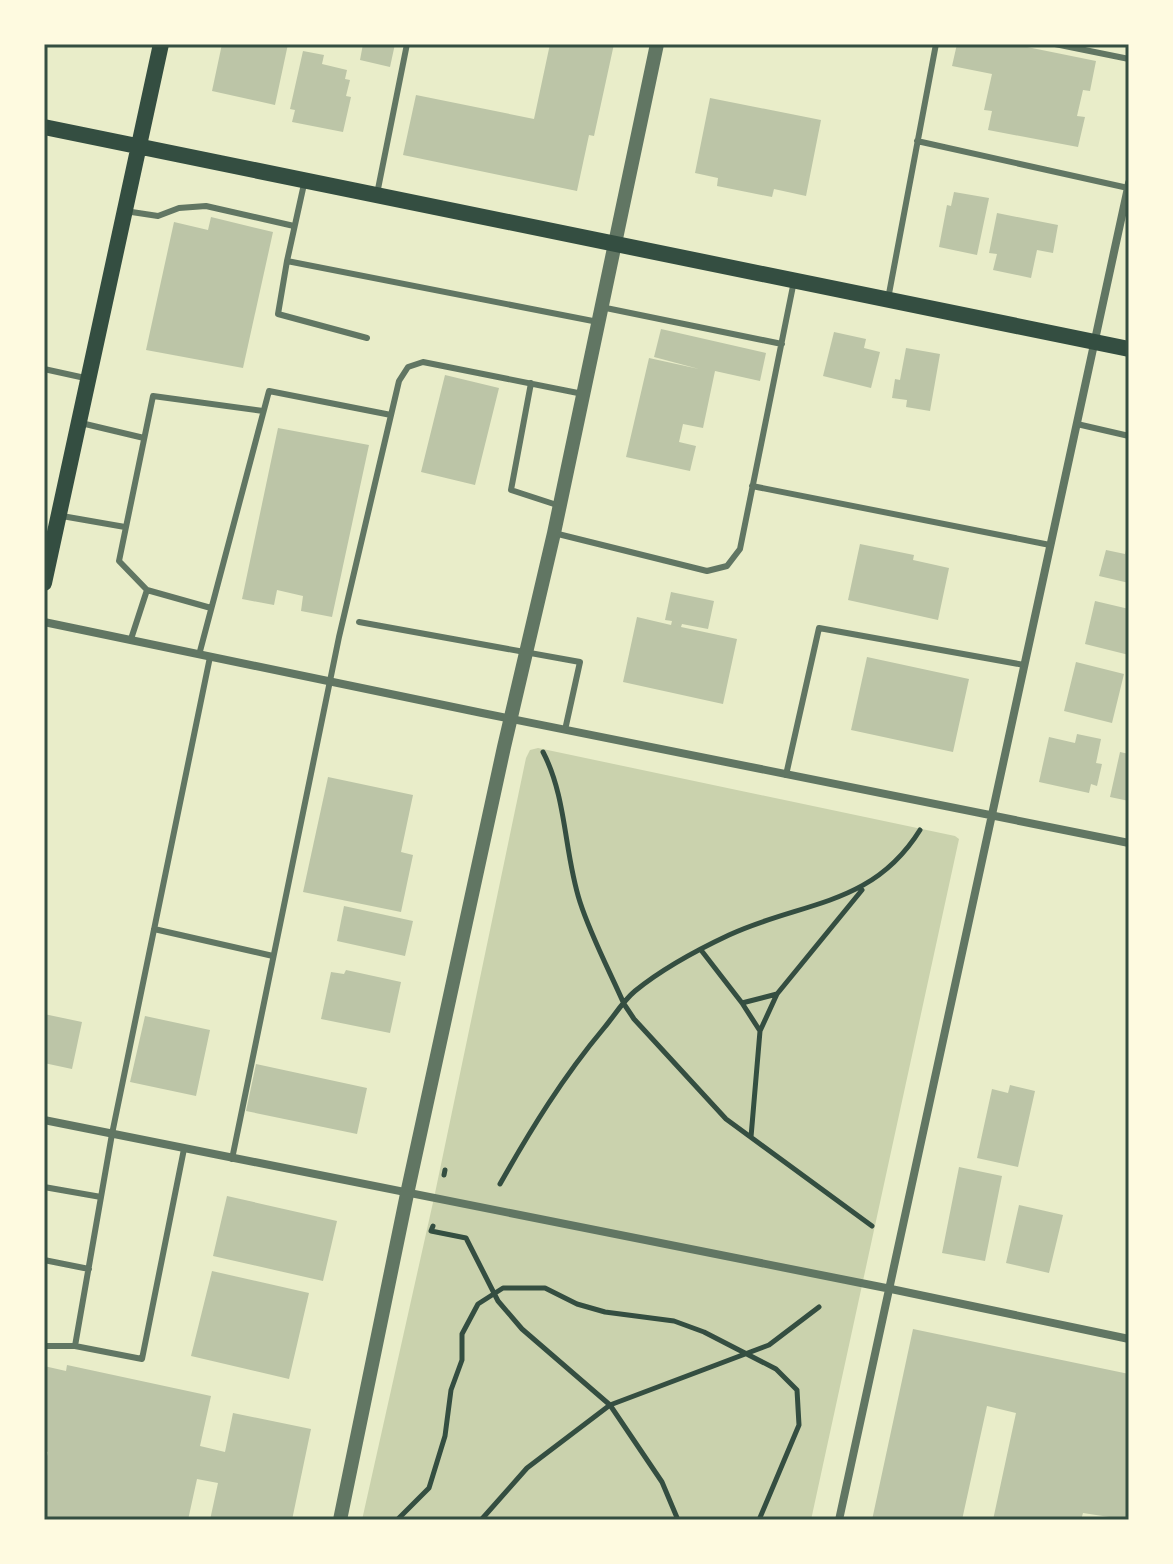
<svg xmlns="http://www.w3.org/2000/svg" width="1173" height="1564" font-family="'Sofia Sans Condensed',sans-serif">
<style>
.green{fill:#cad2ad}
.building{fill:#bcc5a7}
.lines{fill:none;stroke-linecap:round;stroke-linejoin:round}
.path{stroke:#344e41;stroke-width:5}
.service{stroke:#617663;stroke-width:6}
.minor{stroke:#617663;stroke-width:8}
.tertiary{stroke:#617663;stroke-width:14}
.secondary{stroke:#344e41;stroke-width:16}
.neatline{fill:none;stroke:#344e41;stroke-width:3}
</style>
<rect width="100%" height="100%" fill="#e9edc9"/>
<path class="green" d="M538,748L955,836L959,839L811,1520H362L434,1198L526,758L530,750Z"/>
<path class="building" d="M222,44H288L275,105L212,91Z
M363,44H395L390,67L360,60Z
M550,44H614L594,136L589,135L577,191L403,155L416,95L534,119Z
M957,44H1012L1096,61L1090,91L1083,90L1077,116L1085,117L1078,147L988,130L992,111L984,110L992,74L952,66Z
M303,51L324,55L322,64L347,70L345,79L350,80L346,96L351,97L343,132L292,122L295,110L290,109Z
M710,98L821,120L806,196L774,189L772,197L717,186L718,178L695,173Z
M954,192L989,198L977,255L939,247L947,205L951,206Z
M997,213L1058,225L1053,253L1037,250L1031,278L993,270L997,254L989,253Z
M211,217L273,232L243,368L146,350L174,222L208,230Z
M661,329L766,353L760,381L715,371L703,428L683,424L679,442L696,446L690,471L626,457L649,358L699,369L654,357Z
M834,332L866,339L864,348L880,352L871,388L823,376Z
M906,348L940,354L930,411L906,407L907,400L892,398L895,379L900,380Z
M445,375L499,388L475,485L421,472Z
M278,428L369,445L332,617L301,611L303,596L277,590L274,605L242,599Z
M1128,541L1129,583L1099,576L1106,550L1125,554Z
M860,544L914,555L913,560L949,568L938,620L848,600Z
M671,592L714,601L708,629L682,624L681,627L737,639L723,704L623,682L637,617L671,625L672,621L665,620Z
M1095,601L1129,609V655L1085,644Z
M867,657L969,679L953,752L851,730Z
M1076,662L1124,674L1112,723L1064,711Z
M1077,734L1101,739L1096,763L1102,764L1097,786L1091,784L1089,793L1039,782L1049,737L1075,743Z
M1120,752L1129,754V801L1110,797Z
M328,777L413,795L401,852L413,855L401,912L303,892Z
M344,906L413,921L405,956L337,941Z
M346,970L401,982L390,1033L321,1019L331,972L344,974Z
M44,1014L82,1022L72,1069L44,1063Z
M145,1016L210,1030L196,1096L130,1082Z
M256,1064L367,1088L357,1134L246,1111Z
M1010,1085L1035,1091L1018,1167L977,1158L992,1089L1008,1093Z
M959,1167L1002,1176L985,1261L942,1253Z
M227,1196L337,1221L323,1281L213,1256Z
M1019,1205L1063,1215L1049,1273L1006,1263Z
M212,1271L309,1293L289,1379L191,1356Z
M913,1329L1129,1374V1520L1083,1513L1081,1520H993L1016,1413L987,1406L962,1520H872Z
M67,1365L211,1396L200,1446L225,1452L233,1413L311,1429L292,1520H210L218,1483L197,1479L188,1520H44V1469L48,1452L44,1451V1366L66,1371Z"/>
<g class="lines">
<path class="path" d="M543,752C567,798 564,853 580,902C591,936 609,970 624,1004L634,1019L726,1119L872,1226
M701,950L742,1003L777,994L862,890
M742,1003L760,1031L777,994
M751,1137L760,1031
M444,1175L445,1170
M500,1184C531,1129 563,1077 604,1028C614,1016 623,1001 635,991C662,969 697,950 729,935C802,901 872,907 920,830
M433,1226L431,1231L466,1238L498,1301L522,1329L610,1405L662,1482L678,1520
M397,1520L429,1488L445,1436L451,1390L462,1360V1334L478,1304L503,1288H545L577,1304L605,1312L674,1321L704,1332L776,1369L797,1390L799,1425L759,1520
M481,1520L527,1468L610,1405L769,1345L819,1307"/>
<path class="service" d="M1055,44L1129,59
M917,141L1128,188
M304,184L287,261L598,322
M377,194L407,44
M125,211L158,216L179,208L206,206L294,226
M287,261L278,314L367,338
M888,299L936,44
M601,307L782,344
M44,369L85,378
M531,383L511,490L560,506
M81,423L144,438
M1077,424L1129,436
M752,486L1050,545
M62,516L125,527
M554,533L707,571L727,566L740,549L794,281
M147,590L211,608
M359,622L580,662L565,730
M131,639L147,590L119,561L153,396L263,411
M199,655L269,391L391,415
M786,775L819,628L1024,665
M154,929L273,956
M184,1149L142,1359L75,1346L112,1134L210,657
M232,1159L339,637L399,381L408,367L423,362L583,394
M44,1187L101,1197
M44,1260L89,1269
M44,1346H75"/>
<path class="minor" d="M44,622L482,713L1129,843
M44,1120L891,1289L1129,1339
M839,1520L1129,183"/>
<path class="tertiary" d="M340,1520L407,1194L504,747L554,533L657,44"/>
<path class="secondary" d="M44,127L1129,349
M44,583L161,44"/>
</g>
<rect width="1173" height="1564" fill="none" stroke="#fefae0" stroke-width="92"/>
<rect x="46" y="46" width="1081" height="1472" class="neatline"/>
</svg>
